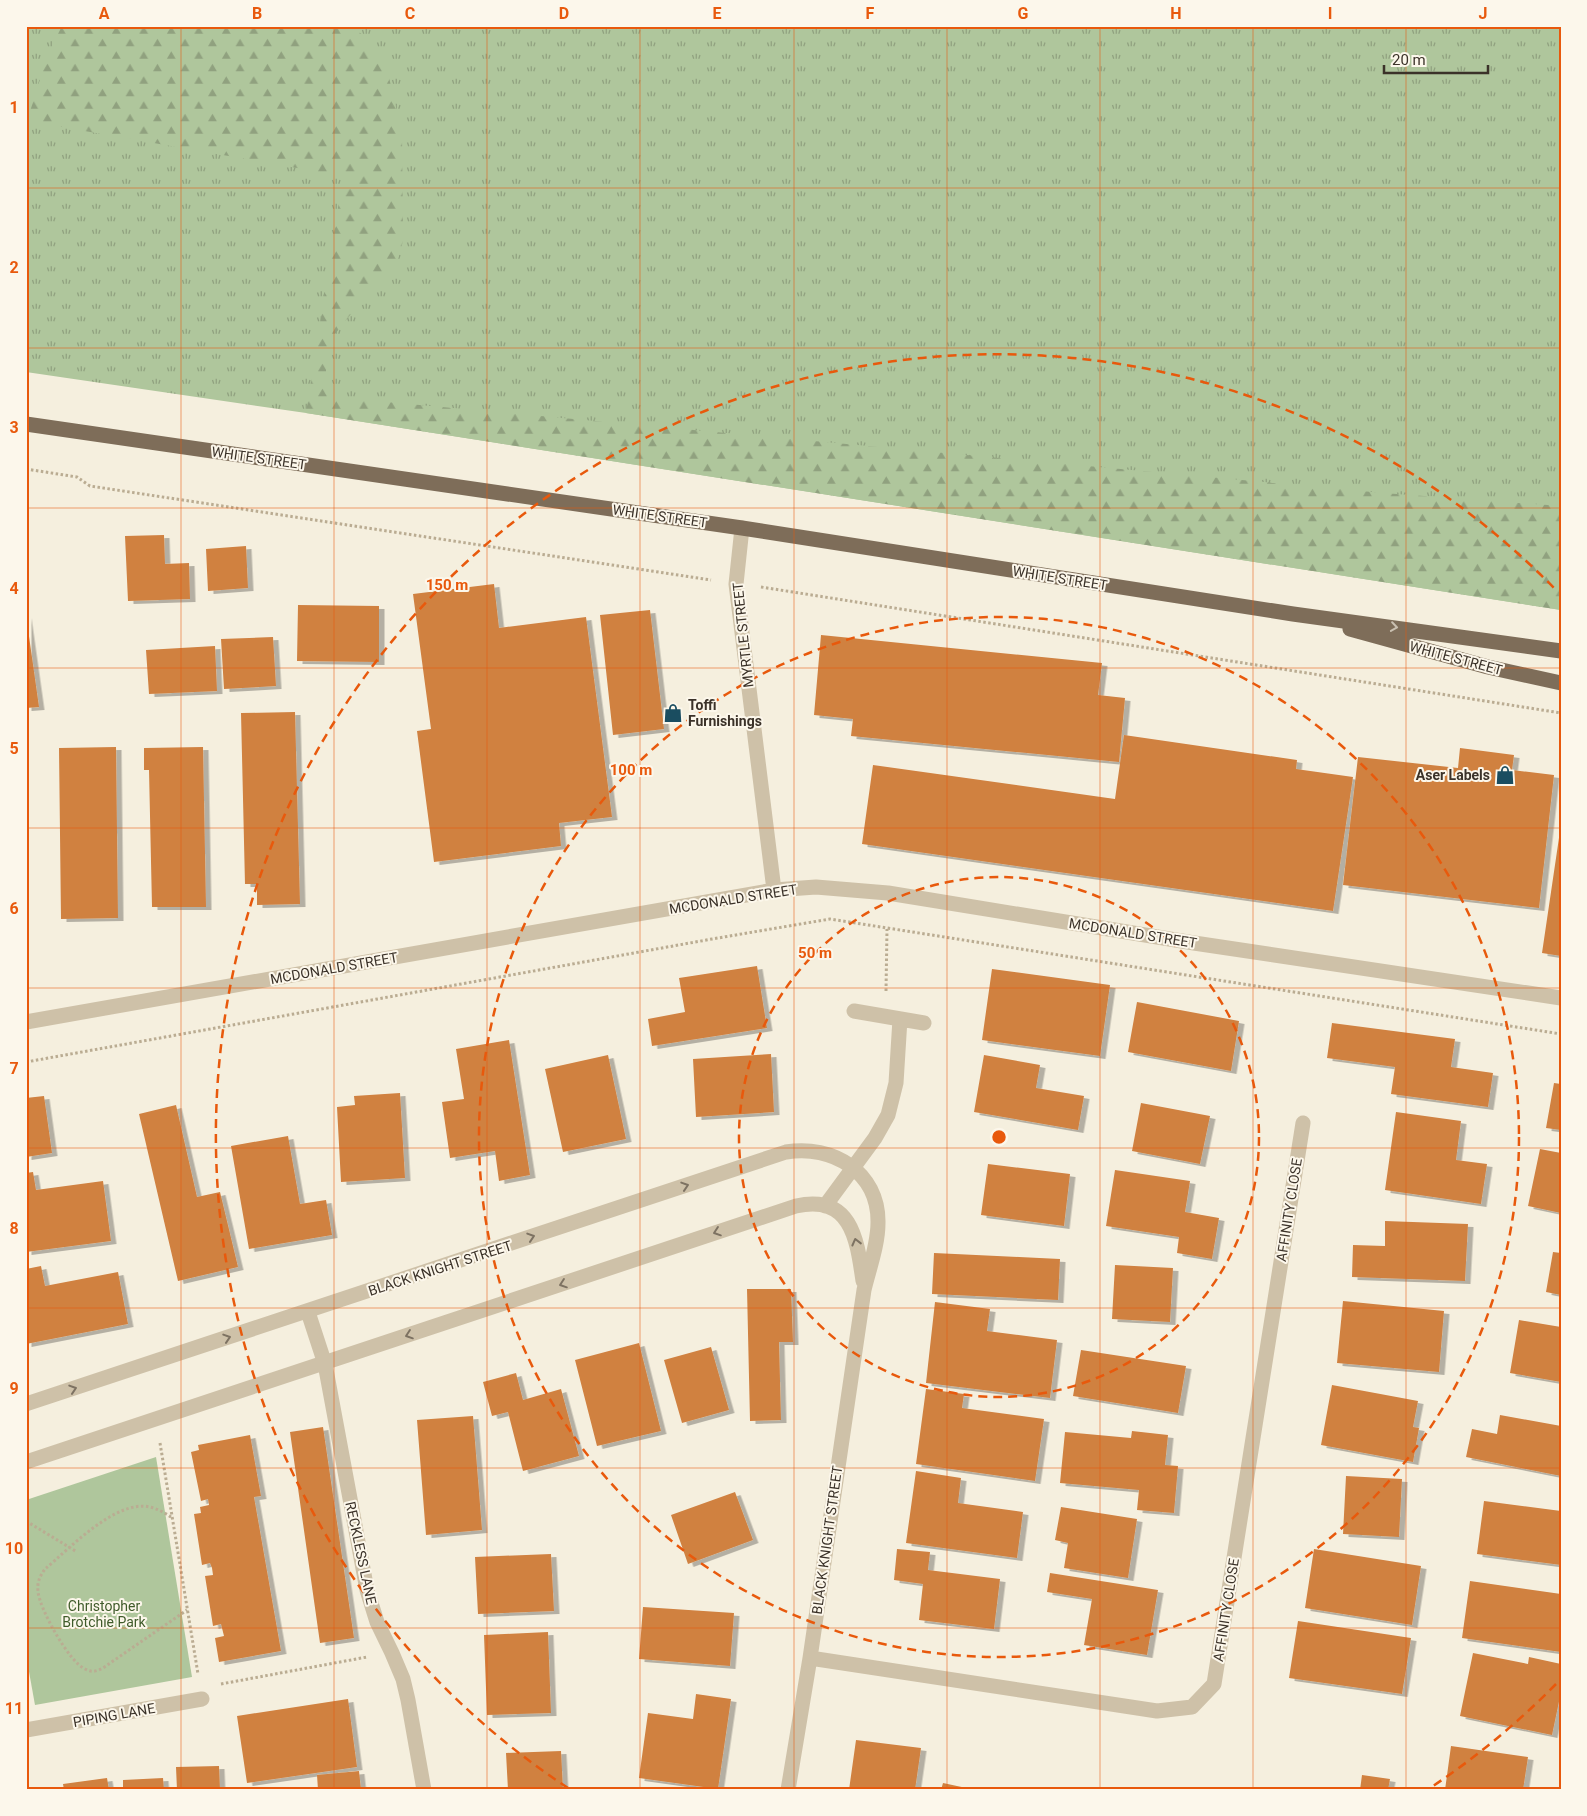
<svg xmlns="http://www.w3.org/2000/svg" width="1587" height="1816" font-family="Roboto,sans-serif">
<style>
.grass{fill:url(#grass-tufts)}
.forest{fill:url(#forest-firs)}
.park{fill:#afc69c}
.building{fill:#d08141;filter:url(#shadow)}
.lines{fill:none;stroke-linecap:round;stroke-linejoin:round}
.path{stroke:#baac92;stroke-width:3;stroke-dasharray:2.5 2.5;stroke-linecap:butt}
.minor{stroke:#cec1a8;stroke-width:15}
.major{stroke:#7e6d59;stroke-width:15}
.oneway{stroke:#cac0b1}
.oneway2{stroke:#7d7262}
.grid{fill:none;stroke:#e8590c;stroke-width:1;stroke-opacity:0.55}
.ring{fill:none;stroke:#e8590c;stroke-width:2.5;stroke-dasharray:9 6}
.labels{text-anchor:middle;stroke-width:4;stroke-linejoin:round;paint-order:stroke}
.street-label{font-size:14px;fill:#3b3229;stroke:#fcf7eb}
.poi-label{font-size:14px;font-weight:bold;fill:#3b3229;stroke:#fcf7eb;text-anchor:start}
.park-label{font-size:14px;fill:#3f5b2a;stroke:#fcf7eb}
.centre{fill:#e8590c;stroke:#fcf7eb;stroke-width:2.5}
.ring-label{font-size:15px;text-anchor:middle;font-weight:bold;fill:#e8590c;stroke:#fcf7eb;stroke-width:4;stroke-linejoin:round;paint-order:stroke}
.neatline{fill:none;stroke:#e8590c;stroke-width:2}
.grid-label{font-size:16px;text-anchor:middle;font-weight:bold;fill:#e8590c}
</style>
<defs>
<pattern id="grass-tufts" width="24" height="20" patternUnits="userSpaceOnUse" patternTransform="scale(1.25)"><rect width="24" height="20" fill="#afc69c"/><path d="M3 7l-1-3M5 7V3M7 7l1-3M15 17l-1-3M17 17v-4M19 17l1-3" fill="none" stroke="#90a17f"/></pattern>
<pattern id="forest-firs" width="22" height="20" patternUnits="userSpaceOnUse" patternTransform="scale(1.25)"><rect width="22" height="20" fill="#afc69c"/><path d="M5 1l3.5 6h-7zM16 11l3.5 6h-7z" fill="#90a17f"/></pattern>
<filter id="shadow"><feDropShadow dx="5.5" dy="3" stdDeviation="0" flood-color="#0004"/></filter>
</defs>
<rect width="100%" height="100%" fill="#f5efde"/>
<path class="grass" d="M26,26H1561V610L306,413L26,372Z"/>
<path class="forest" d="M62,26H351L368,39L387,69L402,133L403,241L396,266L355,309L335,334L326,352V375L332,397L1383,493L1561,506V610L306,413L343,176L27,121L48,54Z"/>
<path class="park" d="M156,1457L192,1677L35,1705L26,1655V1500Z"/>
<path class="building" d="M164,535L165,564L189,563L190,599L128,601L125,536Z
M246,546L248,588L208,591L206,549Z
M494,584L499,628L586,617L612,817L559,823L561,846L434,862L417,731L431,729L413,594Z
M298,605L379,606V662L297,661Z
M650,610L664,729L613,735L600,615Z
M26,615L39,707L26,708Z
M821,635L1102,663L1098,695L1125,698L1119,762L851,736L853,719L814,715Z
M273,637L276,686L224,689L221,639Z
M215,646L217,691L149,694L146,650Z
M295,712L300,904L257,905V884H245L241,713Z
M1124,735L1297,760L1296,769L1353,777L1333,911L862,844L873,765L1115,799Z
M116,747L118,918L61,919L59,748Z
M203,747L206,907H152L149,770H144V748Z
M1460,748L1514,755L1512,770L1554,775L1539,908L1343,885L1358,757L1458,768Z
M1560,831H1561V956L1542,953Z
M757,966L767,1028L652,1046L648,1019L685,1012L679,978Z
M992,969L1110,985L1100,1056L982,1040Z
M1137,1002L1239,1021L1231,1071L1128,1052Z
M1332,1023L1455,1039L1451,1067L1493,1073L1488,1107L1391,1094L1395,1067L1327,1058Z
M509,1040L530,1175L499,1181L495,1151L450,1158L442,1102L464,1099L456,1049Z
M771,1054L774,1112L696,1117L693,1059Z
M608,1055L626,1139L563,1152L545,1069Z
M984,1055L1040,1065L1036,1088L1084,1096L1078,1130L974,1112Z
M1554,1083L1561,1084V1130L1546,1128Z
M400,1093L405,1178L341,1182L337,1107L355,1105L354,1096Z
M44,1096L52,1153L26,1157V1098Z
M1141,1103L1210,1116L1200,1164L1132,1151Z
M176,1105L197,1197L220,1192L238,1267L178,1281L139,1114Z
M1396,1112L1461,1121L1456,1160L1487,1164L1481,1204L1385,1190Z
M288,1136L300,1204L326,1200L332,1235L249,1249L231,1146Z
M1540,1149L1561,1153V1213L1528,1206Z
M988,1164L1070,1174L1064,1226L981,1215Z
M1115,1170L1190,1181L1185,1212L1219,1218L1212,1259L1177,1253L1179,1237L1106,1226Z
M33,1172L36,1190L103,1181L111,1241L26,1252V1173Z
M1385,1221L1468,1224L1465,1281L1352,1277L1353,1245L1385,1246Z
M1553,1252L1561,1253V1295L1546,1292Z
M934,1253L1060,1259L1058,1300L932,1294Z
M1115,1265L1173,1268L1170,1322L1112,1319Z
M41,1266L45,1286L118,1272L128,1324L26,1344V1269Z
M747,1289H791L793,1342H779L781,1420L750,1421Z
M1343,1301L1444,1311L1439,1372L1337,1363Z
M935,1302L990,1309L987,1331L1057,1340L1050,1398L926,1383Z
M1519,1320L1561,1327V1382L1510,1373Z
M639,1343L661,1431L597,1446L575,1360Z
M711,1347L729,1410L682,1423L664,1360Z
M1081,1350L1186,1366L1178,1413L1073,1396Z
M516,1373L523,1400L561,1389L579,1456L523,1471L508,1412L492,1416L483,1382Z
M1332,1385L1418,1401L1413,1427L1419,1428L1413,1462L1321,1445Z
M926,1389L964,1394L962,1408L1044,1419L1035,1481L916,1464Z
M1500,1415L1561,1426V1476L1466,1457L1472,1429L1497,1434Z
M473,1416L482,1530L426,1535L417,1420Z
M323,1427L354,1638L320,1643L290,1432Z
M1132,1431L1168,1435L1165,1465L1178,1466L1174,1513L1137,1510L1139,1490L1060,1483L1065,1432L1131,1438Z
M250,1435L261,1496L254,1497L281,1651L219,1662L215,1638L224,1636L221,1624L213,1626L205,1576L213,1575L212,1568L210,1563L202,1565L194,1514L201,1513L200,1507L209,1505L208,1499L201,1501L191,1452L199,1450L198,1445Z
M916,1471L961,1478L958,1503L1023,1512L1017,1558L906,1543Z
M1346,1476L1402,1479L1399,1537L1343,1534Z
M735,1492L753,1540L688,1564L671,1515Z
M1484,1501L1561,1511V1565L1477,1554Z
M1061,1507L1137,1519L1128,1578L1064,1568L1068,1543L1055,1540Z
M897,1549L930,1552L928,1570L1000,1579L994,1629L919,1620L923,1584L894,1580Z
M1314,1549L1421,1566L1412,1625L1305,1608Z
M551,1554L554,1611L478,1614L475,1557Z
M1050,1573L1158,1590L1147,1655L1084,1645L1092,1599L1047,1592Z
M1470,1581L1561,1594V1652L1462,1638Z
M643,1607L734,1613L730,1666L639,1659Z
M1298,1621L1411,1638L1402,1694L1289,1678Z
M548,1632L551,1713L487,1715L484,1635Z
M1473,1653L1528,1664L1529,1657L1561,1664V1692L1552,1735L1460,1716Z
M696,1694L731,1699L718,1789L639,1778L648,1713L693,1719Z
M348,1699L357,1767L247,1783L237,1716Z
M856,1740L921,1748L915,1790H849Z
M1451,1746L1528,1757L1523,1790H1445Z
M561,1751L563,1790H508L506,1753Z
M219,1766L220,1790H177L176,1767Z
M359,1771L361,1790H318L317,1775Z
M1362,1775L1390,1779L1388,1790H1360Z
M107,1778L109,1790H64L63,1784Z
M163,1778L164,1790H123V1780Z
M943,1783L971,1789V1790H941Z"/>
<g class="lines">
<path class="path" d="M26,469L77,477L90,486L711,580
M761,587L1561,713
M886,991L887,929
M26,1062L712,939L830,919L1561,1034
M160,1443L198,1674
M171,1517C165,1513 158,1509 150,1507C116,1499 69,1549 45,1569C40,1576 37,1582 38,1591C39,1608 69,1662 85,1669C92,1673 97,1671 103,1668L187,1610
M26,1521L77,1552
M221,1684L367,1657"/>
<path class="minor" d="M742,528L736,584L774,890
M854,1011L924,1023
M26,1022L774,890L816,887L888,893L1194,943L1561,998
M825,1206L875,1138L888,1115L896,1083L900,1019
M308,1312L325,1364L367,1590L377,1622L392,1653L403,1679L408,1700L424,1790
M26,1404L786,1152C832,1144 879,1172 878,1223C878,1245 869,1269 864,1290L810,1658L788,1790
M26,1462L796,1206C852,1194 857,1240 863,1281
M810,1658L1157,1711L1192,1707L1214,1684L1303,1123
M26,1730L202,1699"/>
<path class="major" d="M26,424L742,528L1293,614L1561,651
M1350,629L1488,667L1561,683"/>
</g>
<defs><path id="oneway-chevron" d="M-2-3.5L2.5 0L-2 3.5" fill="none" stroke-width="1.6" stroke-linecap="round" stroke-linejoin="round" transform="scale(1.25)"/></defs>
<use class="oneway" href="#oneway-chevron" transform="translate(1394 627) rotate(8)"/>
<g class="oneway2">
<use href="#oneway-chevron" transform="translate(685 1186) rotate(-18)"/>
<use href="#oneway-chevron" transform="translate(717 1232) rotate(161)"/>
<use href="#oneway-chevron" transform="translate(531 1237) rotate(-18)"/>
<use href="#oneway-chevron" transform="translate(856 1242) rotate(-104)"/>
<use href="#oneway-chevron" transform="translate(563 1284) rotate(161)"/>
<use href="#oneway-chevron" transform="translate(409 1335) rotate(161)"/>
<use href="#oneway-chevron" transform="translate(227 1338) rotate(-18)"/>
<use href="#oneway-chevron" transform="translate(73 1389) rotate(-18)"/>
</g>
<path class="grid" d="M181,26V1790M334,26V1790M487,26V1790M640,26V1790M794,26V1790M947,26V1790M1100,26V1790M1253,26V1790M1406,26V1790M26,188H1561M26,348H1561M26,508H1561M26,668H1561M26,828H1561M26,988H1561M26,1148H1561M26,1308H1561M26,1468H1561M26,1628H1561"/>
<g class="ring">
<circle cx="999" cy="1137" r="260"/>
<circle cx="999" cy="1137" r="520"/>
<path d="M1556 1684A781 781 0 0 1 1430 1788M568 1788A781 781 0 1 1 1556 590"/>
</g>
<defs>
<g id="shop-bare" transform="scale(1.5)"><path d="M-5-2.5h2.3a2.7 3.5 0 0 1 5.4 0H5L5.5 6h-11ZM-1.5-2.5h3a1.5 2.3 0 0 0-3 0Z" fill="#1a4d60" stroke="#fcf7eb" stroke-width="2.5" paint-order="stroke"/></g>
</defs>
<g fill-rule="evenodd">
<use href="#shop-bare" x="673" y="713"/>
<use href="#shop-bare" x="1505" y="775"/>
</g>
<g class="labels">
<g class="street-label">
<text transform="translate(259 458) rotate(8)" y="5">WHITE STREET</text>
<text transform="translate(660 516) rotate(8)" y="5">WHITE STREET</text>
<text transform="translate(1060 578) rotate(9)" y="5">WHITE STREET</text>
<text transform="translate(743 635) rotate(-96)" y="5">MYRTLE STREET</text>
<text transform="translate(1456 658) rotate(15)" y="5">WHITE STREET</text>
<text transform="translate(733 899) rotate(-9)" y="5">MCDONALD STREET</text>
<text transform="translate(1133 933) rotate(9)" y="5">MCDONALD STREET</text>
<text transform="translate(334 968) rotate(-10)" y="5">MCDONALD STREET</text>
<text transform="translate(1289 1210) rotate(-81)" y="5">AFFINITY CLOSE</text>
<text transform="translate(440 1268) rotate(-18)" y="5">BLACK KNIGHT STREET</text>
<text transform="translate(827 1540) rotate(-82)" y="5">BLACK KNIGHT STREET</text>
<text transform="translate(361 1553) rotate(78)" y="5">RECKLESS LANE</text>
<text transform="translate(1226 1610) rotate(-81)" y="5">AFFINITY CLOSE</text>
<text transform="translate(114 1715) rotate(-10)" y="5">PIPING LANE</text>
</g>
<g class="poi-label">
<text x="688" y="710">Toffi<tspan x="688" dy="16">Furnishings</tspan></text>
<text x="1490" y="780" text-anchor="end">Aser Labels</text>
</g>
<g class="park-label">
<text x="104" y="1611">Christopher<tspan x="104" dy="16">Brotchie Park</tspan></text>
</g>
</g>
<circle cx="999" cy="1137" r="8" class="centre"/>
<g class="ring-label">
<text x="447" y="590">150 m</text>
<text x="631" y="775">100 m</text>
<text x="815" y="958">50 m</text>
</g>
<rect width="1587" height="1816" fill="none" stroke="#fcf7eb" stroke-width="55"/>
<path d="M1384 65v8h104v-8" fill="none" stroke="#3b3229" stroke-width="2.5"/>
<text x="1392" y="65" font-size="15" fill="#3b3229" stroke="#fcf7eb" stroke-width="4" paint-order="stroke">20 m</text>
<rect x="28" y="28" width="1532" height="1760" class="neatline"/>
<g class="grid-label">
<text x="104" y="19">A</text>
<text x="257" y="19">B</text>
<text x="410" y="19">C</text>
<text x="564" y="19">D</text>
<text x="717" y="19">E</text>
<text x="870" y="19">F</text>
<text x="1023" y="19">G</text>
<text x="1176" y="19">H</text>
<text x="1330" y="19">I</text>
<text x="1483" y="19">J</text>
<text x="14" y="113">1</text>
<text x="14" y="273">2</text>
<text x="14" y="433">3</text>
<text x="14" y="594">4</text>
<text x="14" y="754">5</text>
<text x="14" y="914">6</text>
<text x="14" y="1074">7</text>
<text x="14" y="1234">8</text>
<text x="14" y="1394">9</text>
<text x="14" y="1554">10</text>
<text x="14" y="1714">11</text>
</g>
</svg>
